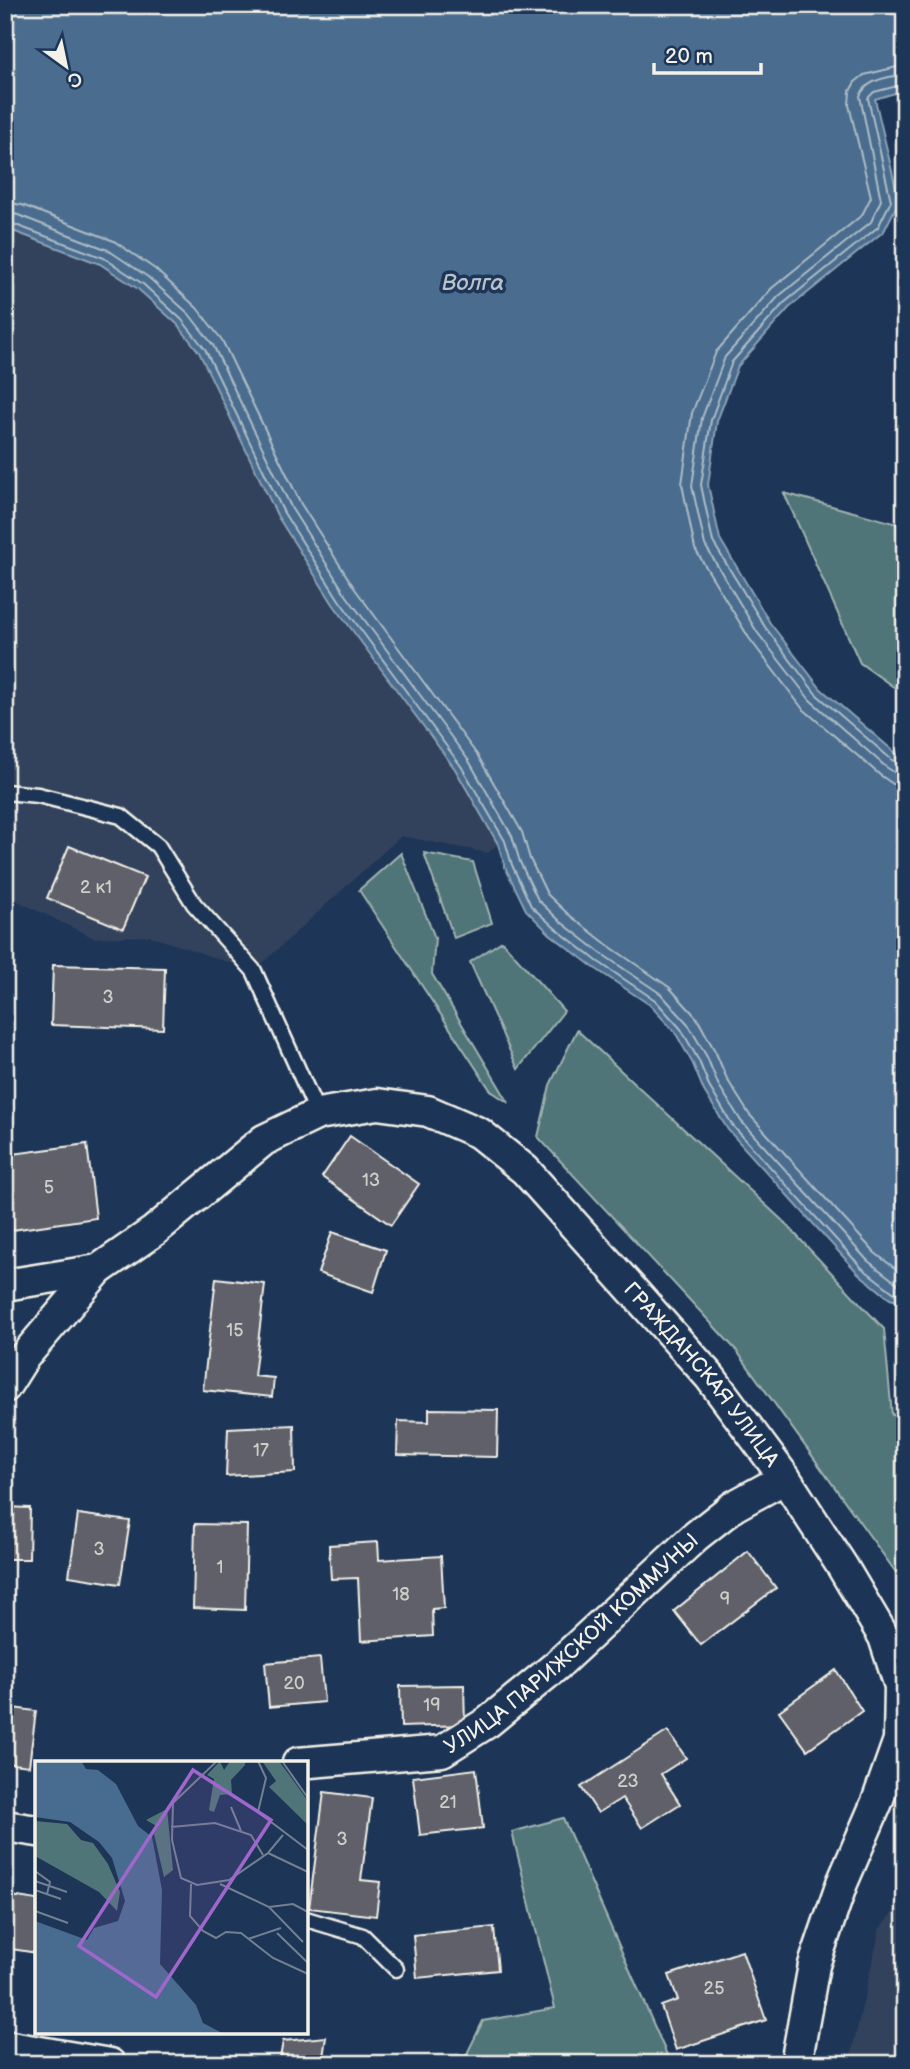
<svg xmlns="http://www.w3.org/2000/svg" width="910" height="2069" font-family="'Balsamiq Sans',sans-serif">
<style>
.built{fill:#30425c}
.green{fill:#4f7578;stroke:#a2b3b0;stroke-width:2}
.water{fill:#486c8f;stroke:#8da1b3;stroke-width:2}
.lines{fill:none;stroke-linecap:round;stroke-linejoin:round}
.shore{stroke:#afbcc4;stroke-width:2}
.building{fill:#5e6169;stroke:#f4f1e8;stroke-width:2}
.lane-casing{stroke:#f4f1e8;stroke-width:19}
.street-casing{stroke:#f4f1e8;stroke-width:35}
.lane{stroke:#1d3557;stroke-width:14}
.street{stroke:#1d3557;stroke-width:30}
.labels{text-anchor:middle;stroke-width:7;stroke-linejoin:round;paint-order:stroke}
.number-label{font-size:18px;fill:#cecdc8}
.street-label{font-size:21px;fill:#f4f1e8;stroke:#1d3557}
.water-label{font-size:23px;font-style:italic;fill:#b8c2c9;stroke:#1d3557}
.inset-road{fill:none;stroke:#738091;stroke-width:2}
.view{fill:#9f67cb;fill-opacity:0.15;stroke:#9f67cb;stroke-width:3.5}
.inset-edge{fill:none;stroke:#f4f1e8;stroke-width:3.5}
</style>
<rect width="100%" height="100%" fill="#1d3557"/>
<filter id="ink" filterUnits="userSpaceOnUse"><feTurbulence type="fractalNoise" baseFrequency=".0143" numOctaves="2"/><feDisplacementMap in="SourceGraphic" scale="14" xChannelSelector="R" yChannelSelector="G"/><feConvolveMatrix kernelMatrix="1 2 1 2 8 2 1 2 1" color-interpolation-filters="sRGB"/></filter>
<g filter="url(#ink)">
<path class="built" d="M5,228L100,264L138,289L177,324L199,352L278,517L333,604L455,769L498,844L488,853L401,836L254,971L150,936L94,938L5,895Z
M905,1898V2064H849L880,1928Z"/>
<path class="green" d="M784,493L905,526V695L860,663Z
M401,853L435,938L432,974L509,1103L491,1091L359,890Z
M424,853L473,862L492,923L454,938Z
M502,941L564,1011L518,1069L470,962Z
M577,1030L784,1222L884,1329L892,1415L905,1414V1585L736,1350L538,1137L550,1085Z
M563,1818L671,2064H462L483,2021L555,2008L512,1832Z"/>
<path class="water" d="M5,5H905V90L875,99L899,201L884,231L789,308L738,366L717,421L708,485L720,539L770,623L821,689L905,761V1303L890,1299L858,1273L728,1130L704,1091L693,1064L675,1032L650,1005L593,967L550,934L526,910L505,867L498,844L455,769L333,604L278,517L199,352L177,324L138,289L100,264L5,228Z"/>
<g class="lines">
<path class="shore" d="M905,65L864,75L855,82L850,91L849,105L871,197L862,215L772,288L716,352L692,413L682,484L695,549L749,638L802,708L880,775L893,784L905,785
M905,75C889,76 866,80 860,96L881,200L871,222L779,296L725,357L702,418L692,486L705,545L757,632L810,700L886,767L897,774L905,775
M905,84L874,92L868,98L891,201L878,227L784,303L732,362L711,420L701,485L713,542L765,627L816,694L892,760L905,766
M5,202L22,205L114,241L155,269L197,308L222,340L301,504L355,589L478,756L522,832L530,859L547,894L568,914L609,946L669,987L697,1018L716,1053L727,1079L749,1114L875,1253L905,1276
M5,212L18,215L108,250L148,277L189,314L213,345L292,509L346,595L469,761L512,836L520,862L538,900L561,922L602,954L661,994L688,1024L707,1057L718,1084L741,1121L868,1261L898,1284L905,1287
M5,221L104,258L143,284L182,320L205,349L284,513L339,600L461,766L505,841L512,865L531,906L555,928L597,961L655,1000L681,1029L699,1061L710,1088L733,1126L862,1268L893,1292L905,1296"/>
</g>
<path class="building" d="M69,846L145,877L123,929L47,898Z
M5,915H9L7,1061H5Z
M53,965L165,968L163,1029L51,1025Z
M350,1136L419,1184L391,1225L322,1177Z
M87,1144L96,1218L5,1231V1155Z
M332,1232L386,1250L373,1292L318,1273Z
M216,1278L265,1284L254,1376L274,1378L272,1397L203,1390Z
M429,1409L498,1410L497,1457L397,1455L398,1421L429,1422Z
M294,1425L295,1472L226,1476L228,1428Z
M5,1507L30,1508L29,1559H5Z
M78,1514L130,1521L120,1584L69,1576Z
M195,1524L247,1525L245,1610L193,1608Z
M378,1542L379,1560L441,1556L444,1608L432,1609L433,1636L361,1641L358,1578L331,1579L329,1545Z
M748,1551L776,1588L701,1645L674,1611Z
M320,1658L324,1702L269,1707L265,1663Z
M836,1670L862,1711L807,1750L779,1711Z
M464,1685L465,1725L401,1727L400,1686Z
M5,1707L36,1711L29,1766L5,1763Z
M668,1731L686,1758L661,1774L680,1804L642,1828L622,1798L598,1813L581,1787Z
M476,1769L483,1828L420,1835L413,1777Z
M324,1792L372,1798L361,1880L380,1882L376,1916L309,1908Z
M5,1895L37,1900V1953L5,1948Z
M494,1927L498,1970L417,1978L413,1935Z
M742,1951L766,2020L676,2050L661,2006L678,2000L669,1975Z
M326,2037L322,2064H279L283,2041Z"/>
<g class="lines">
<g class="lane-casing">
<path id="lane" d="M5,792L38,795L121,816L158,846L194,904L254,971L318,1114
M306,1919L363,1936L396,1969"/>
</g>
<g class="street-casing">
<g id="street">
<path d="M5,1285L98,1270"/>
<path id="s1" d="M5,1387L24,1357L98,1270L154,1231L264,1140L318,1114L377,1104L428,1111L479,1133L525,1170L710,1377L785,1478L842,1566L884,1637L900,1686L899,1740L877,1802L842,1883L814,1965L796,2064"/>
<path id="s2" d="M298,1763L442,1751L488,1722L556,1666L696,1536L734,1506L785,1478"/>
<path d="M5,1826L37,1831"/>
<path d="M5,2046L110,2064"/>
</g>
</g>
<use href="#lane" class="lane"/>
<use href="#street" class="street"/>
</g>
</g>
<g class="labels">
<g class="number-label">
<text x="96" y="893">2 к1</text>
<text x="108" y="1003">3</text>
<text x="371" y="1186">13</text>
<text x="49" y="1193">5</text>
<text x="235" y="1336">15</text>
<text x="261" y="1456">17</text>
<text x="99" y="1555">3</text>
<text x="220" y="1573">1</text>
<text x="401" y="1600">18</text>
<text x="725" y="1605">9</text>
<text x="294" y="1689">20</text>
<text x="432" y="1711">19</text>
<text x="628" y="1787">23</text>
<text x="448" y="1808">21</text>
<text x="342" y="1845">3</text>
<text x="714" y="1994">25</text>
</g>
<g class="street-label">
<text dy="7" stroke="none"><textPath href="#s1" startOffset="917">ГРАЖДАНСКАЯ УЛИЦА</textPath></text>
<text dy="7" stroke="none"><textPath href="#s2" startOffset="313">УЛИЦА ПАРИЖСКОЙ КОММУНЫ</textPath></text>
</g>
<g class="water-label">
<text x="473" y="290">Волга</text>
</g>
</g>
<g transform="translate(35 1761)">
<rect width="273" height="273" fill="#1d3557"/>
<path d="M185,0L189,9L195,0H210V4L196,19L197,33L185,34L179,51L174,49L179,18L172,14ZM227,0H244L258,19L273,40V64L234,26L241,20ZM132,48L138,109L129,116L119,73L123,66L111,59ZM0,60L32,63L46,79L58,82L73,103L85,131L82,150L64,131L0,95Z" fill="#4f7578"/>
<path d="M0,0H46L51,8L63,9L81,23L103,65L117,76L127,129L125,203L161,244L168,262L189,273H0V160L52,179L59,167L83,160L90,140L77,97L64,81L35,61L0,56Z" fill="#486c8f"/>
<path class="inset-road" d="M182,0L138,42L137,79L146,117L162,124L194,119L233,92L248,74M223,0L231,17L223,51L273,89M247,0L273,37M196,46L206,70M136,66L180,62L216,74L228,94M233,92L273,111M0,110L15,121L12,133M0,120L32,131M156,123L155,155L168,170L181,177L191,171L206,172L238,197L273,213M185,123L234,146L268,181M0,129L26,138M234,146L258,143L273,151M0,150L33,162M242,172L273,202M213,178L246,167"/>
<path class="view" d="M158,9L236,59L121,236L44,185Z"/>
<rect width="273" height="273" class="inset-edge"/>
</g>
<rect width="910" height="2069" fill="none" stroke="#1d3557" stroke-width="28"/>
<rect x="14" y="14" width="882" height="2041" fill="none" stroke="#f4f1e8" stroke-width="2.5" filter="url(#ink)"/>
<g transform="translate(66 66) rotate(147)" stroke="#1d3557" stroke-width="5" paint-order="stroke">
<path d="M0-5L12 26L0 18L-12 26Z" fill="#f4f1e8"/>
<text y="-10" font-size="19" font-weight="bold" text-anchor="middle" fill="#f4f1e8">С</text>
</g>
<path d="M654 63v10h107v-10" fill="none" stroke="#f4f1e8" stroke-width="3.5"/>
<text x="665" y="63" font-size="21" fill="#f4f1e8" stroke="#1d3557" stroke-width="5" paint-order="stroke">20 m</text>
</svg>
